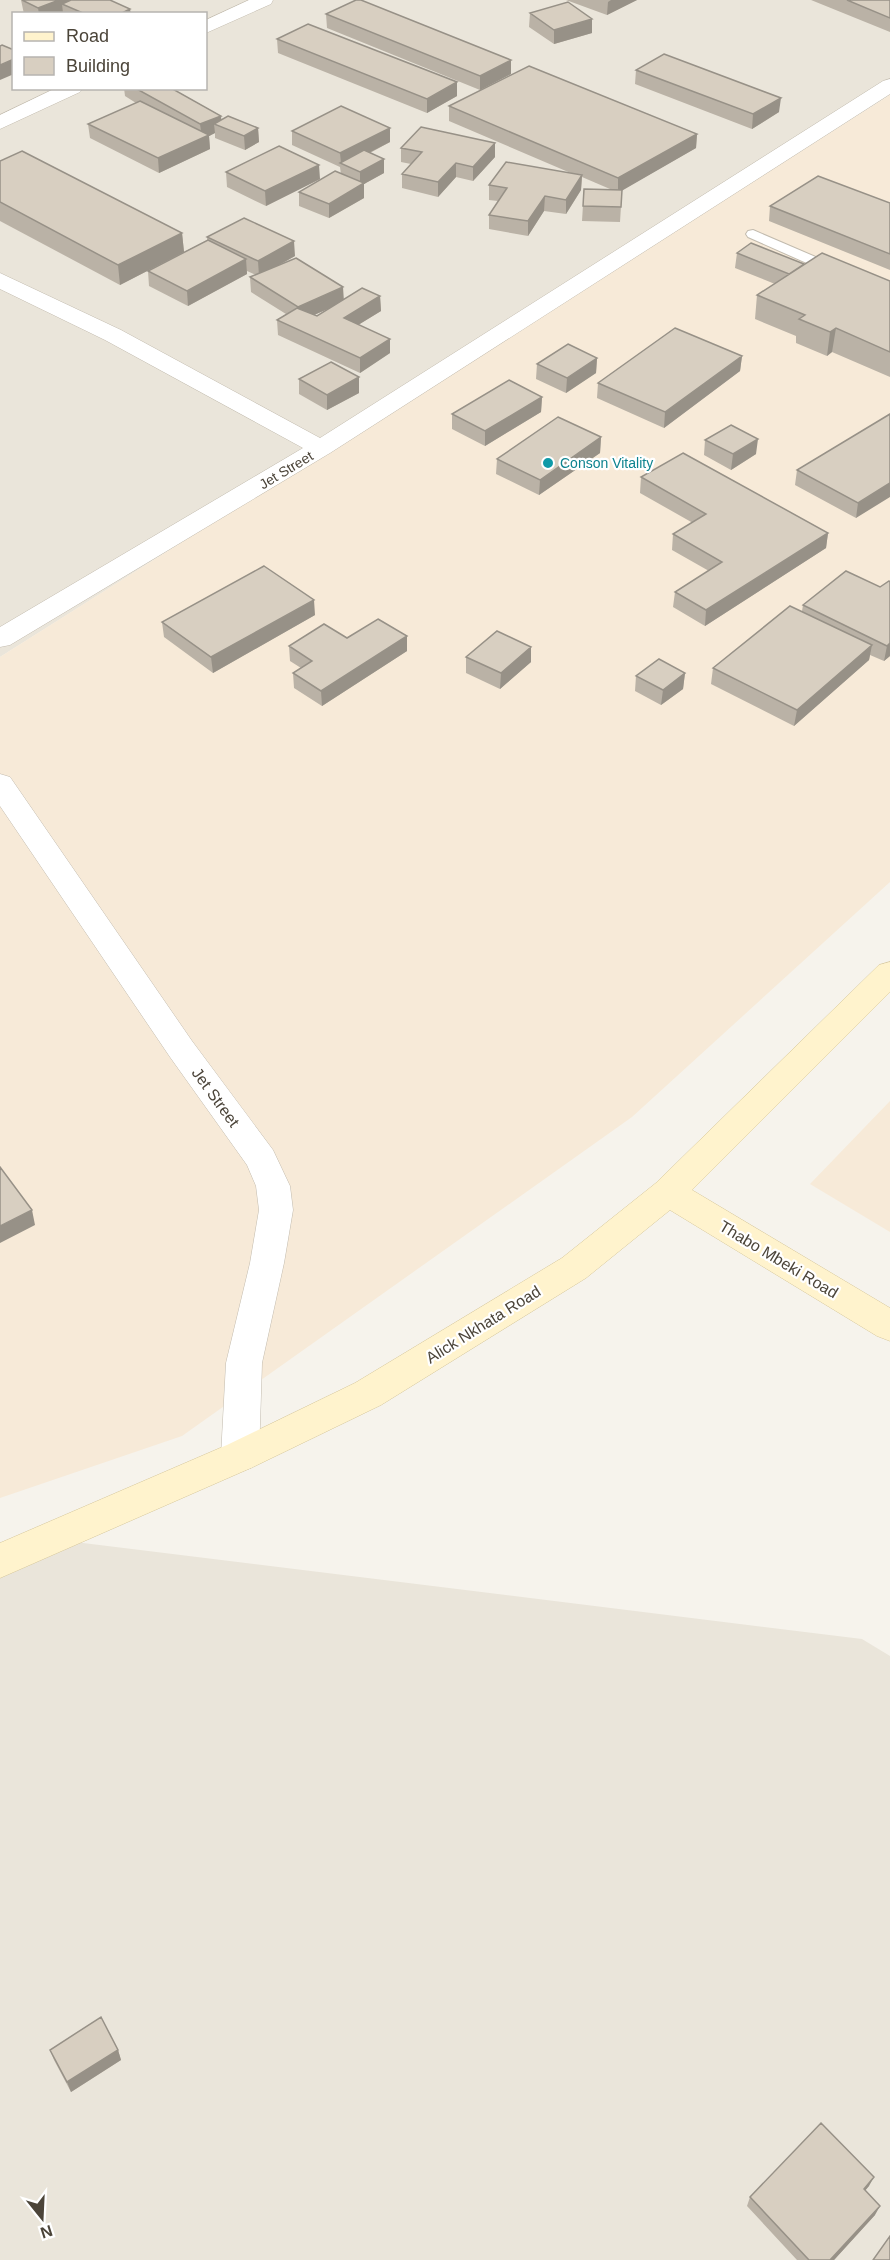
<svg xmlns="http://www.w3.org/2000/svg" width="890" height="2260" font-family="Helvetica,sans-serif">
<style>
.residential{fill:#eae5da;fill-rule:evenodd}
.commercial{fill:#f7ead8}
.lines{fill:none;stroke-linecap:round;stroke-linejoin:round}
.service-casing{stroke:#c2bbae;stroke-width:2}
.minor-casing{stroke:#c2bbae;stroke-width:1}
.secondary-casing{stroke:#d6c79b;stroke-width:1}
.service{fill:#fff;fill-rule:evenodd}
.minor{fill:#fff;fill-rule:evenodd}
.secondary{fill:#fff3cd;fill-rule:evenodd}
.wall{fill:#bab2a6;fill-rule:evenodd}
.shaded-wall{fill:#979187}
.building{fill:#d8cfc1;stroke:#979187;stroke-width:1.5}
.culture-dot{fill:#0f9aa8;stroke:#fff;stroke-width:2}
.labels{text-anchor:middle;stroke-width:4.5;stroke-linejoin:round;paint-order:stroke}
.far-culture-label{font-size:14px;fill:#0d838f;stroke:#fff;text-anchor:start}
.far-street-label{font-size:14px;fill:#4b4439;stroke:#fff}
.street-label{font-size:16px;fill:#4b4439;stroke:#fff}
</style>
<rect width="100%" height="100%" fill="#f6f3ec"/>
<path class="residential" d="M0,0H890V95L0,657ZM14,14H206V88H14Z
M75,1542L862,1639L890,1656V2260H0V1572Z"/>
<path class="commercial" d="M890,95V882L632,1117L182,1436L0,1498V657Z
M890,1101V1232L810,1184Z"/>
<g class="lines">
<g class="service-casing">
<path id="service" d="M753,230L890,289V300L748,237L746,234L748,231Z"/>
</g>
<g class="minor-casing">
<path id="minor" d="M249,0H273L271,4L206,33V20Z
M890,79V94L330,453L10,645L0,647V627L303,448L105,340L0,289V273L121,330L320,438L883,81Z
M56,88H83L80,92L0,129V115Z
M0,774L10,777L192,1041L273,1150L290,1186L293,1210L284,1263L262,1363L259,1456L253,1467L240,1472L227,1467L221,1456L226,1363L250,1263L259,1210L256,1186L247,1165L170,1057L0,806Z"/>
</g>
<g class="secondary-casing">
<path id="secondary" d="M890,962V992L692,1190L890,1308V1341L877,1336L670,1210L586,1278L381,1405L253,1467L0,1578V1543L227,1445L355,1383L562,1258L656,1183L879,965Z"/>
</g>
<use href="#service" class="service"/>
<use href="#minor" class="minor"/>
<use href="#secondary" class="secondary"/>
</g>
<path class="wall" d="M21,0H110L131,14H24Z
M566,0H637L607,15Z
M811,0H890V32Z
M530,13L592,19V33L554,44L529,27Z
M326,14L511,74L480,90L327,28Z
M277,39L457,96L427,113L278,53Z
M636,70L779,112L752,129L635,84Z
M124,88H171L221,116V120L258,128L259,142L245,150L215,138V133L209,136L210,149L159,173L90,138L88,124L136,103L125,96Z
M449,106L697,134L696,148L622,190L620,222L582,221L584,189H610L582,177L581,190L566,214L544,211L528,236L489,229V215L498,201L489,200V185L573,174L449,121Z
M390,128V142L370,153L384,173L364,184V198L329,218L299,206V192L341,174L340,167L292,145V131Z
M495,143V157L473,181L456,177L438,197L402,188V174L411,164L401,162V148Z
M0,161L182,233L184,252L120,285L0,221Z
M226,172L320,179L266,206L227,187Z
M890,203V270L769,221L770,206Z
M207,237L295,256L278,266L344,300L380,296L381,311L358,325L390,339V353L360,373L278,335L277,320L286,314L251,292L250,277L256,275L247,271V274L188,306L149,286L148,271L207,240ZM329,308L317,316L314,315Z
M737,253L804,264L890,281V377L832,352L827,356L796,343V336L755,319L757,295L775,284L735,268Z
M742,356L740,371L664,428L597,398L598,383Z
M597,358L596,373L566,393L536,379L537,364Z
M299,379L359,393L327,410L299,394Z
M542,397L541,412L485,446L452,429V414Z
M890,414L856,518L795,485L797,470Z
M601,437L600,453L539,495L496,474L497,459Z
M705,440L756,454L731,470L704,455Z
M641,477L828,533L826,548L705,626L673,607L675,592L709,571L672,550L673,534L693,523L640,493Z
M890,582V656L884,661L870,655L869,660L794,726L711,684L713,668L802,611L803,605L880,587Z
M315,615L213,673L164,637L162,622Z
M347,638L407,651L322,706L294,688L293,673L301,668L290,661L289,646Z
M531,647V662L500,689L466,673V657Z
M685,673L683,689L661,705L635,691L636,676Z
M50,2050H118L121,2060L71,2092L54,2060Z
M869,2186L865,2190L875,2215L834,2260H797L747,2206L750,2197Z"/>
<path class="shaded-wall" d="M59,0H86L62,4L63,13L62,14H39L38,8Z
M611,0H637L607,15L608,2Z
M130,9L131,14H120Z
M592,19V33L554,44V30Z
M14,59V74L0,80V65Z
M511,60V74L480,90V76Z
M457,82V96L427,113V99Z
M781,98L779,112L752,129L753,114Z
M221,116L222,127L214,124L215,133L209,136L210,149L159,173L158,158L202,138L200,124Z
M258,128L259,142L245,150L244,136Z
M390,128V142L345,165L341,163L340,153Z
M697,134L696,148L618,193V178Z
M495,143V157L473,181V167Z
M384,159V173L364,184V198L329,218V204L360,185V172Z
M456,163V177L438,197V182Z
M319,165L320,179L266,206L265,191Z
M582,175L581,190L566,214V200Z
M545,196L544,211L528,236V221Z
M182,233L184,252L120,285L118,265Z
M294,241L295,256L259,276L258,261Z
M246,259L247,274L188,306L187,291Z
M343,287L344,302L298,322V307Z
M380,296L381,311L345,333L344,318Z
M836,328L832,352L827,356L830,332Z
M390,339V353L360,373V358Z
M742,356L740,371L664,428L665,412Z
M597,358L596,373L566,393L567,378Z
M359,377V393L327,410V395Z
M542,397L541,412L485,446V431Z
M601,437L600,453L539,495L540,480Z
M758,439L756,454L731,470L733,454Z
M890,483V497L856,518L858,503Z
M828,533L826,548L705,626L706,610Z
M314,600L315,615L213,673L211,657Z
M407,636V651L322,706L321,691Z
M890,643V656L884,661L887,646Z
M872,645L869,660L794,726L797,710Z
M531,647V662L500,689L501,673Z
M685,673L683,689L661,705L663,690Z
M32,1210L35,1225L0,1243V1226Z
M118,2050L121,2060L71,2092L67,2082Z
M874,2177L869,2186L859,2198L864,2189Z
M880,2206L875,2215L834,2260H830Z"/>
<path class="building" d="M22,0H59L38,8Z
M71,0H110L130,9L120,14H82L83,13L62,4Z
M356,0H361L511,60L480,76L326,14Z
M847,0H890V18Z
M568,2L592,19L554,30L530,13Z
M308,24L457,82L427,99L277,39Z
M2,45L14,50V59L0,65V46Z
M664,54L781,98L753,114L636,70Z
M529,66L697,134L618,178L449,106Z
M135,88H171L221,116L200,124Z
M140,101L209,135L158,158L88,124Z
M341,106L390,128L340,153L292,131Z
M228,116L258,128L244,136L214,124Z
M421,127L495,143L473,167L456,163L438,182L402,174L422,152L401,148Z
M279,146L319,165L265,191L226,172Z
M364,150L384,159L360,172L340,163Z
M22,151L182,233L118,265L0,202V161Z
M506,162L582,175L566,200L545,196L528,221L489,215L507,188L489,185Z
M335,171L364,183L329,204L299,192Z
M818,176L890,203V254L770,206Z
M584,189L622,190L621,207L583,206Z
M244,218L294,241L258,261L207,237Z
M208,240L246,259L187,291L148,271Z
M751,243L804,264L789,274L737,253Z
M822,253L890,281V352L836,328L830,332L799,319L805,315L757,295Z
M296,258L343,287L298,307L250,277Z
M362,288L380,296L344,318L390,339L360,358L277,320L297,308L317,316Z
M675,328L742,356L665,412L598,383Z
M568,344L597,358L567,378L537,364Z
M331,362L359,377L327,395L299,379Z
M509,380L542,397L485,431L452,414Z
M890,414V483L858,503L797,470Z
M558,417L601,437L540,480L497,459Z
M731,425L758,439L733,454L705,440Z
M683,453L828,533L706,610L675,592L722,562L673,534L706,514L641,477Z
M264,566L314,600L211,657L162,622Z
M846,571L880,587L889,581L890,582V643L887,646L803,605Z
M790,606L872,645L797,710L713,668Z
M378,619L407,636L321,691L293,673L312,661L289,646L324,624L347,638Z
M497,631L531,647L501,673L466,657Z
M659,659L685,673L663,690L636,676Z
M0,1167L32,1210L0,1226Z
M101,2017L118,2050L67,2082L50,2050Z
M821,2123L874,2177L864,2189L880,2206L830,2260H809L750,2197Z
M890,2236V2260H873Z"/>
<circle class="culture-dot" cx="548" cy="463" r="6"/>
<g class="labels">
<g class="far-culture-label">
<text x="560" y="468">Conson Vitality</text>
</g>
<g class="far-street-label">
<text transform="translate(286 470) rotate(-31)" y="5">Jet Street</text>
</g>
<g class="street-label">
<text transform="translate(216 1097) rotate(54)" y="6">Jet Street</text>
<text transform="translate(779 1259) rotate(31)" y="6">Thabo Mbeki Road</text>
<text transform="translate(483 1324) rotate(-32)" y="6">Alick Nkhata Road</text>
</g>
</g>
<rect x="12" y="12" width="195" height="78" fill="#ffffff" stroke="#b7b4b0" stroke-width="1.5"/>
<rect x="24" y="32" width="30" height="9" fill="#fff3cd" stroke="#b7b4b0" stroke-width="1.5"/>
<text x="66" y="42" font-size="18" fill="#4b4439">Road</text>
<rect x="24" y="57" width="30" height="18" fill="#d8cfc1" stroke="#b7b4b0" stroke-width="1.5"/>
<text x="66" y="72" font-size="18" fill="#4b4439">Building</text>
<g transform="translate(42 2218) rotate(162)" stroke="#ffffff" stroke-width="4.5" paint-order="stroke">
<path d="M0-4.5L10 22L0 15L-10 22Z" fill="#4b4439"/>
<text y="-9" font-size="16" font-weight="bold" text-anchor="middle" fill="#4b4439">N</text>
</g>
</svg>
